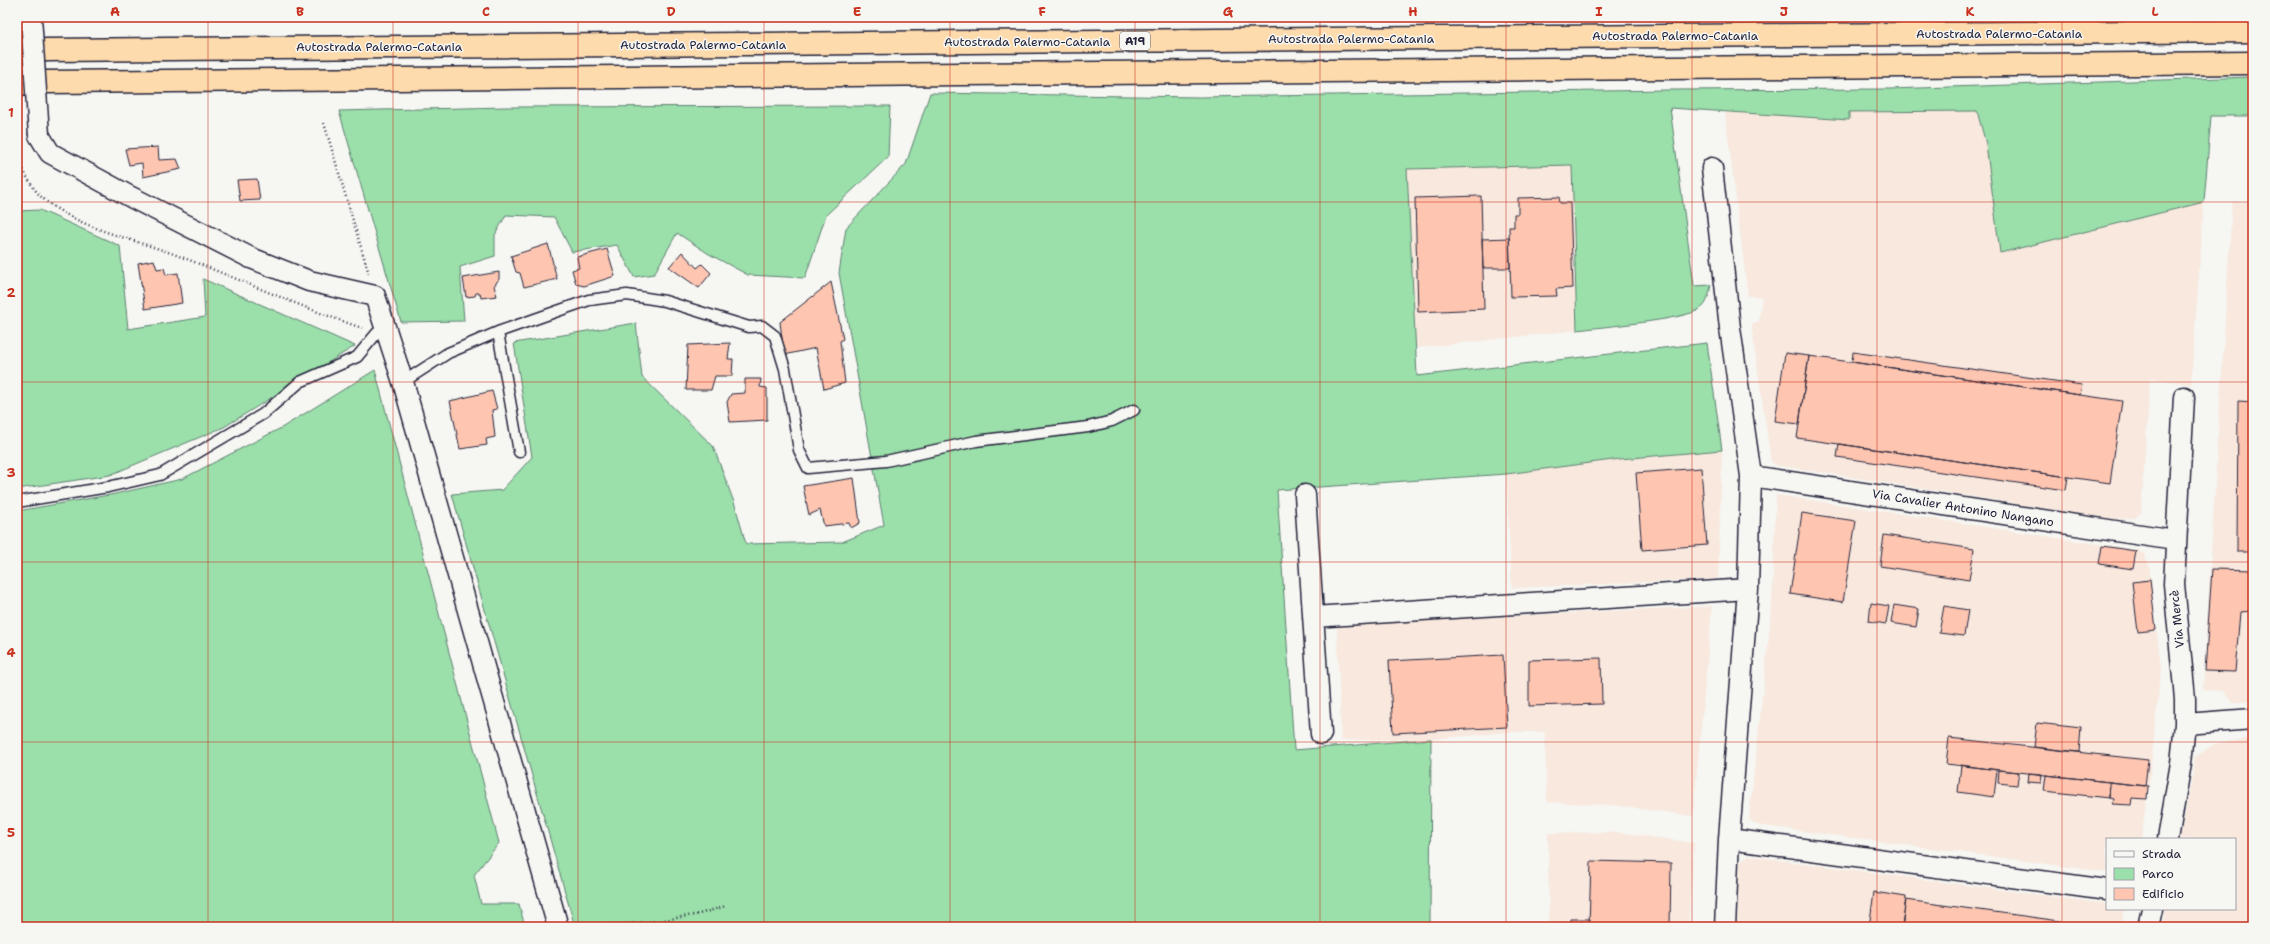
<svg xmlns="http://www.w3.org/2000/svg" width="2270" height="944" font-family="'Shantell Sans',sans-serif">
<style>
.built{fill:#f8e8de}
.green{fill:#9bdfaa;stroke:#5e8072}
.building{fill:#fec6b1;stroke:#22223b}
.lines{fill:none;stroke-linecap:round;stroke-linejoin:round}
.lane-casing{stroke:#22223b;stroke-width:13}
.street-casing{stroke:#22223b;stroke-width:23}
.highway-casing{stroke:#22223b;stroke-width:25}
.path{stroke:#22223b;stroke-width:2.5;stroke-dasharray:1 3;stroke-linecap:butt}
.lane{stroke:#f6f6f2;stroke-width:10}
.street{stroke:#f6f6f2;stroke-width:20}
.highway{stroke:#fedbac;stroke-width:22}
.street-bridge-casing{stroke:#22223b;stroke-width:23;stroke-linecap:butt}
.street-bridge{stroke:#f6f6f2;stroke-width:20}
.grid{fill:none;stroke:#c8321e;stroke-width:1;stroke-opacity:0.55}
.labels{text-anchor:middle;stroke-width:3;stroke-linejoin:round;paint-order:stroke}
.shield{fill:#f6f6f2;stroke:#626272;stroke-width:1}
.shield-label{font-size:11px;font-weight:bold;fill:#22223b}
.street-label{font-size:12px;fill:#22223b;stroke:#f6f6f2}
.neatline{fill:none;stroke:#c8321e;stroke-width:1.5}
.grid-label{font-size:13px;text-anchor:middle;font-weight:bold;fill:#c8321e}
</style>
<rect width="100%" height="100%" fill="#f6f6f2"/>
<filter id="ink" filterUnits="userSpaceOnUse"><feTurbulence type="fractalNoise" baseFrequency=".025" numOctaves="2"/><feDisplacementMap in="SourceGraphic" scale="8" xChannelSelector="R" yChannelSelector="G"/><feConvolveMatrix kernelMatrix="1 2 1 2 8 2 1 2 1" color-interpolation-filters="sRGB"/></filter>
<g filter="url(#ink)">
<path class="built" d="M1977,111L1986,144L2000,253L2204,202L2191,384L2150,378L2141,511L2136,518L2112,519L1775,465L1771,461L1752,330V324L1759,322L1762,297L1748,296L1725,112L1849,120V112Z
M1572,165L1577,330L1416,348L1407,169Z
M2232,202H2253V700L2233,703L2223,691L2203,690Z
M1722,450L1718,579L1512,588L1506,474L1620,459Z
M1776,495L2137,550L2144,554L2149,565L2161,668L2149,783L2141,839H2107V872L1757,825L1749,819L1772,608Z
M1712,606L1693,816L1613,805L1547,802L1545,732H1510L1431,739L1341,740L1337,625Z
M2253,738V927H2162L2165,909H2235V839H2180L2196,757L2214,744Z
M1616,832L1694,843L1688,927H1549L1548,833Z
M1749,856L2107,904V909H2125L2121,927H1737L1740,862Z"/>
<path class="green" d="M2253,77V116H2211L2204,202L2000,253L1986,144L1977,111L1849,112V120L1670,108L1694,286L1711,285C1709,294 1708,304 1700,309C1685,320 1600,327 1577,330L1572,165L1407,169L1417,376L1707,343L1722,450L1620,459L1506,474L1277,490L1294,750L1431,739L1430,927H575L452,494L502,490L532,457L514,343L636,323L642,377L713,446L735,505L746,544L842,542L884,525L839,273L846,228L906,164L930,93L1199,97L1669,90L1889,89Z
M890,106L888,157L826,215L805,278L748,275L709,254L677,233L654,274L634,277L617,245L572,252L554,217L506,215L495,235V256L460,267L464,321L401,322L339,111L506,107Z
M40,210L120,246L128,329L205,317L203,279L355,346L224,427L110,475L17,489V211Z
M375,370L499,843L474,875L481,904H519L525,927H17V511L115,494L182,479L283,427Z"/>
<path class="building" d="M158,147L159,160L177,159L181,169L143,177L142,163L129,165L125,149Z
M257,179L260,200L240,201L237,180Z
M1481,196L1484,309L1418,312L1415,198Z
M1559,197L1560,203H1570L1573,288L1556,289L1557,296L1511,297L1509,227H1514V214H1518V198Z
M1509,238L1510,268H1483L1482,239Z
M548,244L557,279L524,287L520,273L516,272L511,256Z
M607,249L615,276L584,286L576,284L572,270L579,268L577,257Z
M682,252L697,268L702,264L711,273L699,288L669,267Z
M154,260L157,269L164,268L166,275L178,273L182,303L145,309L138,263Z
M499,272V279L494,286L497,296L481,298L480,293H476L475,296L466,297L463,278Z
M831,282L843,339L840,341L845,383L824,389L816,348L784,355L780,322Z
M730,343L728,359H733L732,376H715L711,390H686L688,345Z
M1853,352L2082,385L2080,395L1852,362Z
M1785,353L1809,356L1799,424L1775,421Z
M1809,356L2122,401L2110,483L1797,438Z
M745,379H761L760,387L767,388V420L730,422L727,402L731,394L745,393Z
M492,391L497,409L492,410L495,437L486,439L487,445L460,449L450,401Z
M2238,401L2253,402V552H2237Z
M1839,444L2068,477L2066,490L1837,457Z
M1701,468L1707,545L1642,550L1636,473Z
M854,478L860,523L851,528L849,523L824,526L820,510L809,515L803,486Z
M1802,513L1856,521L1843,602L1790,594Z
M1884,535L1974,549L1969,580L1880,566Z
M2102,546L2136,551L2133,569L2099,564Z
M2212,569L2253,570V611L2240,612L2235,672L2205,671Z
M2150,580L2156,630L2138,632L2132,582Z
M1871,603L1889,606L1886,624L1869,621Z
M1894,605L1919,609L1916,627L1891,623Z
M1944,606L1968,610L1964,636L1939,633Z
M1503,655L1507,727L1393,733L1389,661Z
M1601,658L1602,704L1529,706V660Z
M2037,723L2081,728L2079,752L2034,747Z
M1949,738L2148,760L2145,786L1946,764Z
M1961,765L1997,770L1994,797L1958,792Z
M1999,770L2019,772L2017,785L1998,783Z
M2029,773L2042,774L2041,783L2028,782Z
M2046,775L2110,782L2109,798L2044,791Z
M2110,782L2148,786L2147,799L2132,798L2131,805L2112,804L2113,799L2109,798Z
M1591,861L1671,863L1670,927H1589Z
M1874,892L1906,897L1902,927H1869Z
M1906,900L2060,921L2059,927H1902Z
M1570,919H1590L1589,927H1570Z"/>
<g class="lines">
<g class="lane-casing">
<path id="lane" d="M498,332L519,452
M403,382L448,353L498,332L589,300L627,295L665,301L749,327L762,326L775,336L785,369L799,450L808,468L886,461L976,441L1088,427L1112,421L1134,410
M17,502L108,487L160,475L263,414L300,382L357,357L377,333"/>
</g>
<g class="street-casing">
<path id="street" d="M39,135L50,153L131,197L251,258L309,281L375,296L403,382L558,927
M1712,168L1730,328L1751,476L1748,589L1729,839L1725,927
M1751,476L2175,540
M1305,495L1321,734
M1313,617L1748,589
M2185,724L2253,719
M1729,839L2107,890
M2168,839L2181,763L2185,724V699L2174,584L2184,397
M2148,927L2152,909"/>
</g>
<g class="highway-casing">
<path id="highway" d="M17,53L47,50L2253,31
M17,84L45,82L2253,63"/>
</g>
<path class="path" d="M324,123L369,274
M17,155C24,172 31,189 46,201C82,229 129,238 171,253C235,277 297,306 362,328
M593,927L659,921L699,914L726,906"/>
<use href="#lane" class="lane"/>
<use href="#street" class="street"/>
<use href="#highway" class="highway"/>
<g class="street-bridge-casing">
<path id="street-bridge" d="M31,17L39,135"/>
</g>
<use href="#street-bridge" class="street-bridge"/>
</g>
</g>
<path class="grid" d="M208,17V927M393,17V927M578,17V927M764,17V927M950,17V927M1135,17V927M1320,17V927M1506,17V927M1692,17V927M1877,17V927M2062,17V927M17,202H2253M17,382H2253M17,562H2253M17,742H2253"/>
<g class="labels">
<rect class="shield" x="1120" y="32" width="30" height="18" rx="3"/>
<g class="shield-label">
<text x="1135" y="45">A19</text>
</g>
<g class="street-label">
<text x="1999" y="38">Autostrada Palermo-Catania</text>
<text x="1675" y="40">Autostrada Palermo-Catania</text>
<text x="1351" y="43">Autostrada Palermo-Catania</text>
<text x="1027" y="46">Autostrada Palermo-Catania</text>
<text x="703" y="49">Autostrada Palermo-Catania</text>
<text x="379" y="51">Autostrada Palermo-Catania</text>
<text transform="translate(1963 508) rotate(9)" y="4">Via Cavalier Antonino Nangano</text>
<text transform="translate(2177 619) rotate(-96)" y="4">Via Mercè</text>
</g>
</g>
<rect width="2270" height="944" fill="none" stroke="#f6f6f2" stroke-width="44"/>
<rect x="2106" y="838" width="130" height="72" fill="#f6f6f2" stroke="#a1a1a9"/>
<rect x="2114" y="851" width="20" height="6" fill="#f6f6f2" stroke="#a1a1a9"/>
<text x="2142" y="858" font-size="12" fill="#22223b">Strada</text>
<rect x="2114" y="868" width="20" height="12" fill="#9bdfaa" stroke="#a1a1a9"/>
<text x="2142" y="878" font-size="12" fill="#22223b">Parco</text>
<rect x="2114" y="888" width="20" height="12" fill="#fec6b1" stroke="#a1a1a9"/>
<text x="2142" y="898" font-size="12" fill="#22223b">Edificio</text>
<rect x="22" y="22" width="2226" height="900" class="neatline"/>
<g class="grid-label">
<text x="115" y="16">A</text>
<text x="300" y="16">B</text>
<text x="486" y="16">C</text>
<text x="671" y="16">D</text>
<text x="857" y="16">E</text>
<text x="1042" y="16">F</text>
<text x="1228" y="16">G</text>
<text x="1413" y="16">H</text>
<text x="1599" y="16">I</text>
<text x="1784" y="16">J</text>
<text x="1970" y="16">K</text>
<text x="2155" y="16">L</text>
<text x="11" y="117">1</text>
<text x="11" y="297">2</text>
<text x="11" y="477">3</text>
<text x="11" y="657">4</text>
<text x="11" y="837">5</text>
</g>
</svg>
